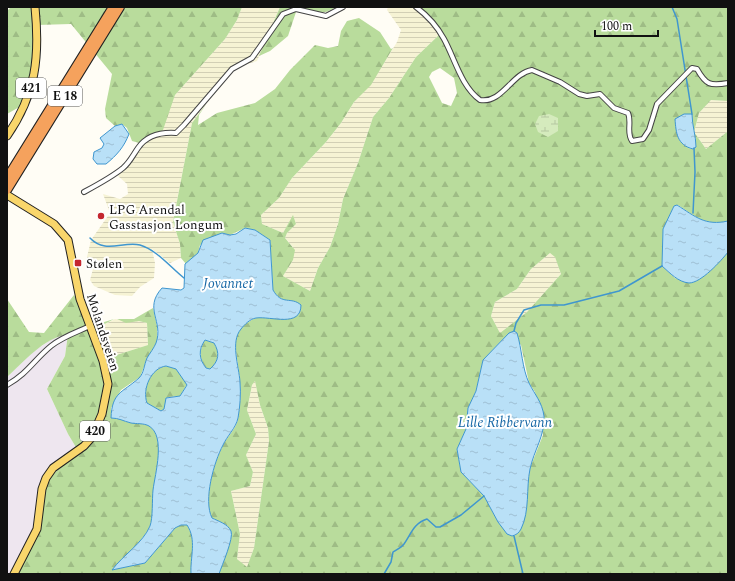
<svg xmlns="http://www.w3.org/2000/svg" width="735" height="581" font-family="Spectral,serif">
<style>
.industrial{fill:#eee6ef}
.farmland{fill:url(#farmland-rules)}
.forest{fill:url(#forest-firs);fill-rule:evenodd}
.wetland{fill:url(#wetland-marsh)}
.water{fill:url(#water-ripples);stroke:#3f96cf;fill-rule:evenodd}
.lines{fill:none;stroke-linecap:round;stroke-linejoin:round}
.stream{stroke:#3f96cf;stroke-width:1.5}
.street-casing{stroke:#444;stroke-width:6}
.primary-casing{stroke:#222;stroke-width:9}
.highway-casing{stroke:#222;stroke-width:10}
.street{stroke:#fff;stroke-width:4}
.primary{stroke:#f9d66b;stroke-width:7}
.highway{stroke:#f5a25d;stroke-width:8}
.poi-dot{fill:#c4262e;stroke:#fff;stroke-width:1.5}
.labels{text-anchor:middle;stroke-width:4;stroke-linejoin:round;paint-order:stroke}
.shield{fill:#fff;stroke:#585858;stroke-width:1}
.shield-label{font-size:12px;font-weight:bold;fill:#111}
.poi-label{font-size:13px;fill:#111;stroke:#fff;text-anchor:start}
.street-label{font-size:13px;fill:#111;stroke:#fff}
.water-label{font-size:14px;font-style:italic;fill:#1768a6;stroke:#fff}
</style>
<defs>
<pattern id="farmland-rules" width="6" height="5" patternUnits="userSpaceOnUse"><rect width="6" height="5" fill="#f6f3d4"/><path d="M0 2.5h6" fill="none" stroke="#d2cfb5"/></pattern>
<pattern id="forest-firs" width="22" height="20" patternUnits="userSpaceOnUse"><rect width="22" height="20" fill="#b9dc9c"/><path d="M5 1l3.5 6h-7zM16 11l3.5 6h-7z" fill="#9ebc85"/></pattern>
<pattern id="wetland-marsh" width="20" height="14" patternUnits="userSpaceOnUse"><rect width="20" height="14" fill="#d5ebbd"/><path d="M1 5h8M5 5V1M11 12h8M15 12V8" fill="none" stroke="#b6c8a1"/></pattern>
<pattern id="water-ripples" width="26" height="14" patternUnits="userSpaceOnUse"><rect width="26" height="14" fill="#b9e0f7"/><path d="M2 4q2-2 4 0t4 0M15 11q2-2 4 0t4 0" fill="none" stroke="#9ebfd3"/></pattern>
</defs>
<rect width="100%" height="100%" fill="#fffdf5"/>
<path class="industrial" d="M68,334L65,356L47,389L68,434L77,449L13,574H7V377L34,351L55,337Z"/>
<path class="farmland" d="M242,7H280L257,61L233,69L223,84L208,101L192,123L173,222L180,244L181,258L170,263L152,249L155,263L154,278L140,287L132,296L115,295L94,286L90,280L93,269L87,257L91,240L110,213L103,194L120,199L128,194L127,184L118,176L170,106L175,95L225,39L237,20Z
M388,7H418L440,34L416,57L389,98L373,117L358,163L343,199L338,224L330,247L318,268L310,291L283,276L293,260V247L285,238L287,233L296,224L293,216L283,233L262,224L261,215L279,198L292,178L326,142L341,123L354,102L371,84L397,42L401,30L387,10Z
M711,100L728,101V131L706,149L694,132L699,113Z
M550,253L555,256L561,274L527,312L500,333L491,316L495,302L517,289L531,269Z
M115,319L127,321H139L147,323L148,345L107,358L96,337L101,326Z
M255,380L260,405L268,428L269,441L254,548L247,568L237,559L240,534L231,491L250,486L253,472L246,455L256,434L247,410L252,385Z"/>
<path class="forest" d="M11,7H242L237,20L225,39L175,95L163,130L143,144L132,141L127,128L122,124L115,126L106,118L105,109L112,74L71,24L37,25C34,53 31,79 21,106L7,114V11Z
M280,7H337L326,12H296L288,36L270,51L259,56Z
M418,7H728V101L711,100L699,113L694,132L706,149L728,131V221C705,226 696,217 678,205L674,206L663,229L662,266L675,278L689,283L708,273L728,252V574H219L228,526L212,518C203,500 214,463 223,445C227,437 236,429 238,419C240,407 241,395 240,383C240,369 232,344 238,332C247,315 284,310 301,306C291,296 282,306 273,290L270,240L255,230L245,228L230,235L222,233L200,245L198,253L186,264L181,258L180,244L173,222L192,123L207,103L199,115L198,125L217,113L255,103L275,89L290,70L315,45L328,48L338,46L341,31L347,21L359,18L380,32L391,49L393,48L371,85L354,102L341,123L326,142L292,178L279,198L261,215L262,224L283,233L293,215L296,224L287,233L285,238L295,250L293,260L283,276L310,291L318,268L330,247L338,224L343,199L358,163L373,117L389,98L416,57L440,34ZM440,68L454,78L457,93L451,106L442,103L429,77L432,72ZM692,114C692,125 696,136 696,147L693,149L688,148ZM550,253L555,257L561,274L527,312L500,333L491,316L495,302L517,289L531,269ZM509,333L521,345L529,383L535,392L543,435L530,468L527,491L516,535L512,536L498,522L484,496L461,472L457,449L466,429L468,408L476,391L483,360ZM255,381L260,405L268,428L269,441L254,548L247,567L237,559L240,534L231,491L250,486L253,472L246,455L256,434L247,410L252,385Z
M74,295L91,326L114,319L101,326L96,337L107,358L148,345L147,323L139,321L126,323L117,319H134L153,308L157,326V342L147,359L140,377L121,390L111,408V418C119,418 124,421 131,423C137,424 144,423 149,426C166,437 155,471 154,487C153,496 153,519 150,526C144,540 123,558 112,570L145,563L175,528L181,525H187C197,540 190,557 191,574H13L31,542L42,499L49,478L68,461L77,449L68,434L47,389L65,356L68,334C42,339 25,361 7,377V299L29,332L44,333Z
M205,340L214,343C220,353 219,361 210,369L206,368C199,359 199,350 205,340Z
M166,366L176,369L187,384L180,396L168,397L164,409L161,411L147,403C142,389 151,368 166,366Z"/>
<path class="wetland" d="M549,114L558,118V131L548,137L538,132L535,124L539,116Z"/>
<path class="water" d="M684,114H692C692,125 696,136 696,147L693,149C677,145 676,133 675,119Z
M122,124L129,134C124,147 117,155 106,164H97L93,159L94,152L102,148L104,144L100,138L115,126Z
M677,205C696,217 705,226 728,221V252C721,261 701,283 689,283C678,282 670,273 662,266L663,229L674,206Z
M245,228L255,230L270,240L273,290C282,306 291,296 301,305C301,328 271,316 256,318C250,319 245,324 241,329C230,342 239,366 240,382C241,394 240,407 238,418C236,428 227,436 223,445C214,462 203,500 212,518C218,521 228,524 231,531C234,538 222,565 219,574H191C190,557 197,540 187,525H181L175,528L145,563L112,570C123,555 143,543 150,526C153,518 152,499 153,490C155,474 166,436 149,426C144,423 136,424 131,423C123,421 119,418 111,418C112,392 122,393 139,378C144,373 144,365 147,358C150,353 154,348 156,343C164,321 143,309 162,288L181,290L184,288L185,264L198,253L203,240L222,233L230,235L236,234ZM205,340L214,343C220,353 219,361 210,369L206,368C199,359 198,350 205,340ZM166,366L176,369L187,385L180,396L166,398L164,409L161,411L147,403C142,389 151,368 166,366Z
M514,331L517,333C522,349 522,368 529,383C535,395 542,402 544,416C545,436 534,450 530,469C526,488 530,511 521,529C519,533 516,535 512,536L507,534L498,522L484,496L461,472L457,449L466,429L468,408L476,391L483,360L509,333Z"/>
<g class="lines">
<path class="stream" d="M672,7L677,19L692,114
M693,213L695,172L694,148
M90,238C105,254 123,241 140,245C157,250 171,268 184,278
M514,331L516,323L524,310L541,305H564L619,291L662,266
M514,536L523,574
M384,574L391,562L393,552C396,550 401,548 404,544C411,534 414,523 427,519L436,527H440L461,515L484,496"/>
<g class="street-casing">
<path id="street" d="M416,7C428,16 437,26 444,39C455,59 461,86 480,100C502,104 512,73 532,70L560,82L579,94L587,96L600,94L614,108L628,113C632,122 626,133 632,141L643,139L649,130L657,104L692,68L697,69C706,85 710,86 728,83
M84,192C97,185 112,177 123,168C130,162 133,155 138,148C147,135 161,132 176,133L184,125L232,69L252,58L283,14L296,9L326,16L343,7
M7,385C28,373 34,360 51,346C62,337 77,332 90,326"/>
</g>
<g class="primary-casing">
<path id="primary" d="M7,136C36,94 40,57 35,7
M7,195L54,224L68,240L80,299L103,361L108,384L102,414L92,437L84,446L53,468L46,478L42,489L37,529L14,574"/>
</g>
<g class="highway-casing">
<path id="highway" d="M7,178L113,7
M7,190L120,7"/>
</g>
<use href="#street" class="street"/>
<use href="#primary" class="primary"/>
<use href="#highway" class="highway"/>
</g>
<g class="poi-dot">
<circle cx="101" cy="216" r="4"/>
<rect x="74" y="259" width="8" height="8" rx="2"/>
</g>
<g class="labels">
<g class="shield">
<rect x="16" y="78" width="30" height="20" rx="3"/>
<rect x="48" y="86" width="34" height="20" rx="3"/>
<rect x="80" y="421" width="30" height="20" rx="3"/>
</g>
<g class="shield-label">
<text x="31" y="92">421</text>
<text x="65" y="100">E 18</text>
<text x="95" y="435">420</text>
</g>
<g class="poi-label">
<text x="109" y="214">LPG Arendal<tspan x="109" dy="15">Gasstasjon Longum</tspan></text>
<text x="86" y="268">Stølen</text>
</g>
<g class="street-label">
<text transform="translate(104 332) rotate(72)" y="5">Molandsveien</text>
</g>
<g class="water-label">
<text x="228" y="288">Jovannet</text>
<text x="505" y="427">Lille Ribbervann</text>
</g>
</g>
<rect width="735" height="581" fill="none" stroke="#111111" stroke-width="16"/>
<path d="M595 30v6h63v-6" fill="none" stroke="#111111" stroke-width="2"/>
<text x="601" y="30" font-size="12" fill="#111111" stroke="#ffffff" stroke-width="3" paint-order="stroke">100 m</text>
</svg>
